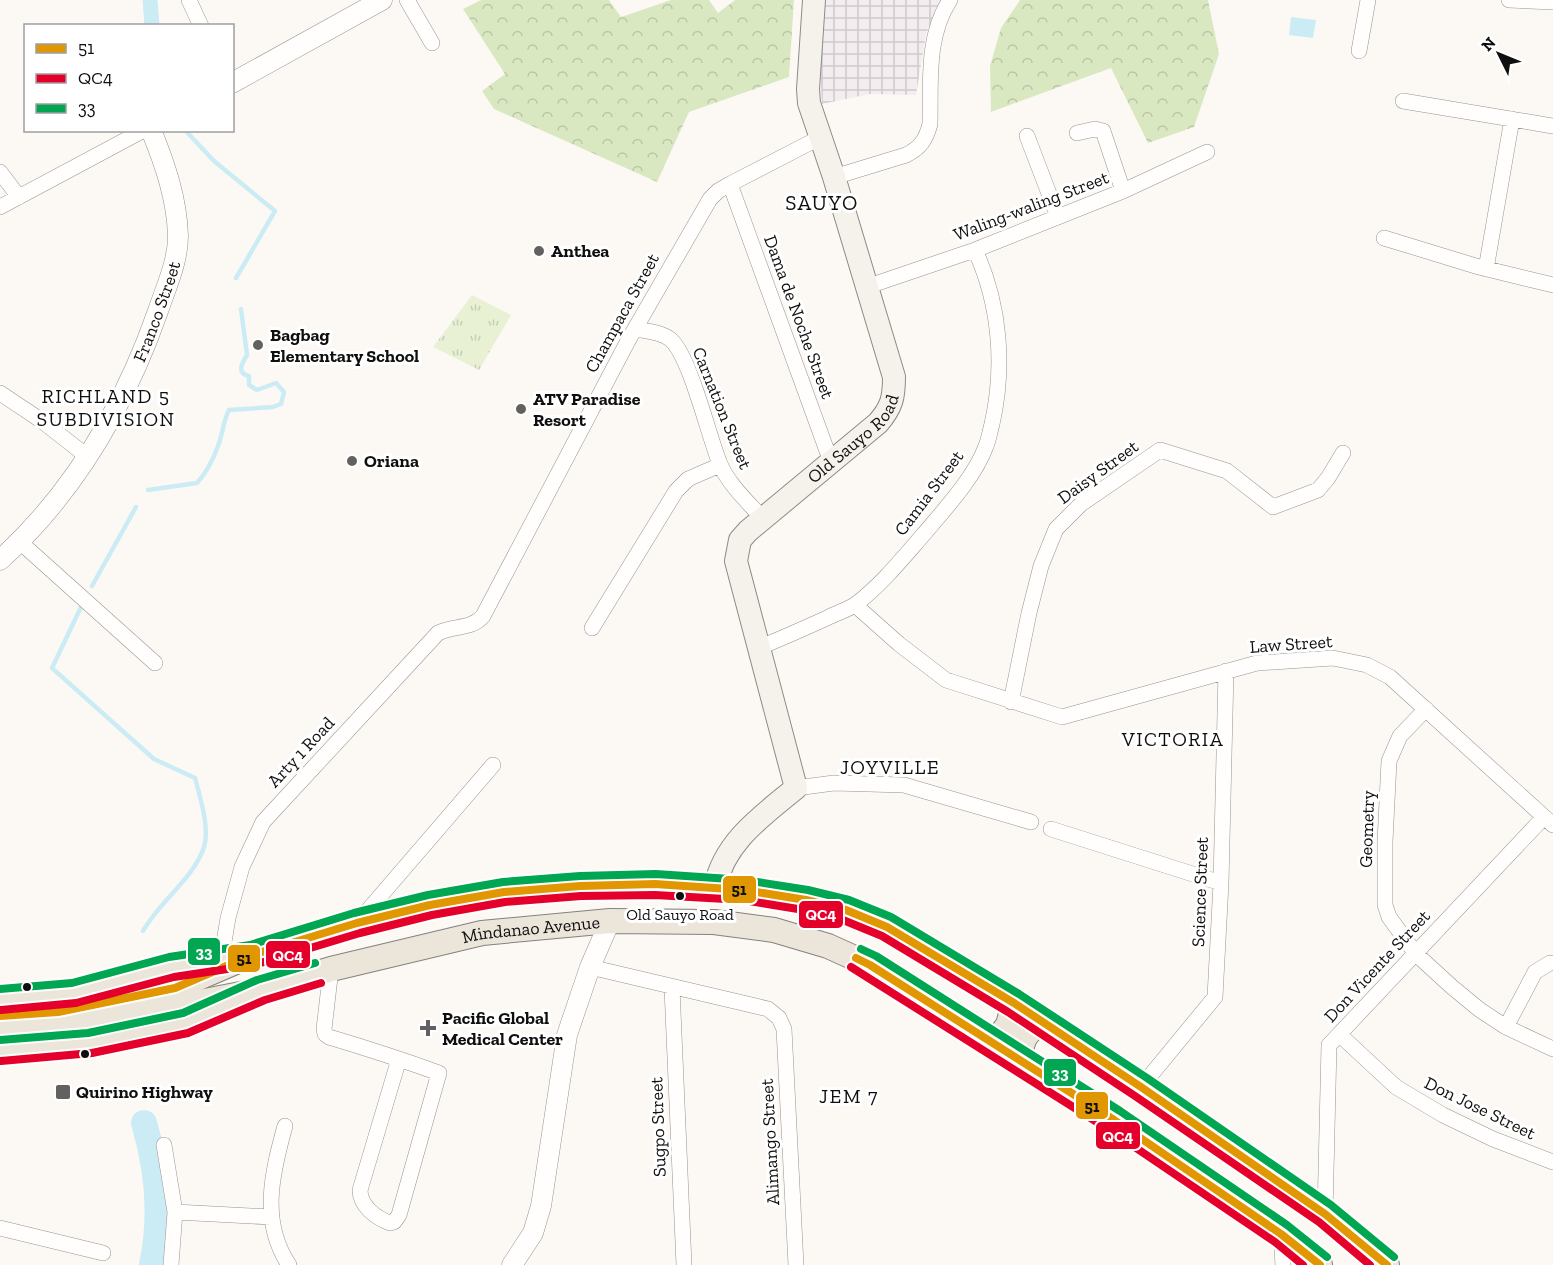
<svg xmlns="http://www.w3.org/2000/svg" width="1553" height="1265" font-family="'Zilla Slab',serif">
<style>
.industrial{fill:url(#industrial-grid)}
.forest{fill:url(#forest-crowns)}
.park{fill:url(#park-tufts)}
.water{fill:#ccecf5}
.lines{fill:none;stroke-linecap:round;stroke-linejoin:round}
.stream{stroke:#ccecf5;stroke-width:4.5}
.canal{stroke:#ccecf5;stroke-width:15}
.river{stroke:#ccecf5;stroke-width:26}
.minor-casing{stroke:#969492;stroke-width:16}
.tertiary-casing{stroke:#969492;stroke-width:21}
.secondary-casing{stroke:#8c8b89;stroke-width:24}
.primary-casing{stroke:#83827f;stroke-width:26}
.minor{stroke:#fffefd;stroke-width:15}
.tertiary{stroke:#fffefd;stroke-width:20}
.secondary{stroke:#f5f2eb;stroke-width:22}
.primary{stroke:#ece5da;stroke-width:24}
.bus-1-casing{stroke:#fff;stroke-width:12}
.bus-2-casing{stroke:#fff;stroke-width:12}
.bus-3-casing{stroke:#fff;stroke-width:12}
.bus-1{stroke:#e09702;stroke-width:8}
.bus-2{stroke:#e4002b;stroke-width:8}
.bus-3{stroke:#00a651;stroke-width:8}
.poi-dot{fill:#62615f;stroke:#fff;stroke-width:2}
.bus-dot{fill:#0f0f0f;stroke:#fff;stroke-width:2}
.labels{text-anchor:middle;stroke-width:6;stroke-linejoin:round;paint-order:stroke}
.bus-label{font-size:16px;fill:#0f0f0f;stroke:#fff}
.street-label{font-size:18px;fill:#0f0f0f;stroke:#fff}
.poi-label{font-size:18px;font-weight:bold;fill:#0f0f0f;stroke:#fff;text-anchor:start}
.neighbourhood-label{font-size:20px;letter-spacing:1.5px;fill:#0f0f0f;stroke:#fff}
.quarter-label{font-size:21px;letter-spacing:1.5px;fill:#0f0f0f;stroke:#fff}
.line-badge{stroke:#fff;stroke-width:2}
.badge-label{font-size:16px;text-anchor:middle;font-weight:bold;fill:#fff}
.pale-badge-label{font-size:16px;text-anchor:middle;font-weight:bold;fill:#111}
</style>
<defs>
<pattern id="industrial-grid" width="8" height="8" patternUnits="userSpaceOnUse" patternTransform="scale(1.5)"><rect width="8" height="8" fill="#f3edf0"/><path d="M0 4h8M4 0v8" fill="none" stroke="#cfcacd"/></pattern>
<pattern id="forest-crowns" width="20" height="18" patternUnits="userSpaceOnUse" patternTransform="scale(1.5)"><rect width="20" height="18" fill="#dae8c2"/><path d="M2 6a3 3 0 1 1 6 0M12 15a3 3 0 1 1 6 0" fill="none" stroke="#bac6a6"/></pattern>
<pattern id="park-tufts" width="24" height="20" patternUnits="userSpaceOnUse" patternTransform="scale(1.5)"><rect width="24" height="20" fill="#e9f1d5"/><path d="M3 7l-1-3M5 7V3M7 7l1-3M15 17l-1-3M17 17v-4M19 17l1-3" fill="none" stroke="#c7cdb6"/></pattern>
</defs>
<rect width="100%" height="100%" fill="#fcf9f4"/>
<path class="industrial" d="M822,0H941L926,34L916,95L870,94L822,104L820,71Z"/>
<path class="forest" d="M481,0H609L621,17L671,0H709L718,13L735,0H794L789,77L689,112L657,182L494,109L482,91L505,74L463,9Z
M1020,0H1208L1219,54L1194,127L1148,143L1111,68L991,112L990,66L1001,28Z"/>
<path class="park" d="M472,295L511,315L479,370L433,347Z"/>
<path class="water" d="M1291,17L1316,20L1313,38L1289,35Z"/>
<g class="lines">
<path class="stream" d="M185,130L214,161L275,211L236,278
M148,490L197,483C207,472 213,460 218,446C223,433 223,421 229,410L273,407L281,404L284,392L276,383L257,390L249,385V376C236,373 242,363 247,355L241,309
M92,586L136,507
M81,607L52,668L154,759L195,778C200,797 210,828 204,847C194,878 159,902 143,931"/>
<path class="canal" d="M150,0L152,26"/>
<path class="river" d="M144,1123C158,1170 162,1218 152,1265"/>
<g class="minor-casing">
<path id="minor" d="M189,0L201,26
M407,0L432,43
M1509,0L1553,2
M1359,51L1368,0
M1403,101L1553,126
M1077,133L1095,129L1103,131L1123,191
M1027,136L1058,217
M0,172L19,197
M834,177L906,155C920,148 926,140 930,124C931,83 926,36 950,0
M730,184L831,462
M0,207L144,130
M1384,238L1479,267L1553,285
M1486,269L1512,119
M866,287L975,250L1123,191L1207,152
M635,329C646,331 661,332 670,339C690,355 709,438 720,464C729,485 748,502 763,519
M0,393L42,421L88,457
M20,542L155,663
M855,605L899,644L946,680L1062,717L1257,663L1333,658L1367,665L1390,677L1553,825
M592,628L676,491L688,479L720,465
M760,647C783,638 805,628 827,618C836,613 848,610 856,604C881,585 902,559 923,535C944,510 975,477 986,446C989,439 990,431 992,424C1005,366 1000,304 975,250
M1011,702L1029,613L1041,566L1056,529L1081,504L1160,450L1227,471L1273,507L1318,490L1328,478L1343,453
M1426,709L1400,736L1389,761L1385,842V905L1389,917L1416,954L1452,987L1480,1010L1506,1027L1553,1049
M796,788L834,783L904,785L1031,822
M1051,829L1221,883
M357,923L493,765
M221,960L228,918L242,867L263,822L438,633C454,625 471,630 483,616L629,339L710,199L718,191L730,184L821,137
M590,967L768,1009L779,1018L784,1029L796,1265
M331,969L324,1029L325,1034L329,1037C366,1048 403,1060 439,1073L399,1215L394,1222L390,1223C376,1218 360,1206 360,1190L399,1059
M672,988L684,1265
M1506,1027L1535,972L1550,963
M1340,1035L1396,1087L1443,1115L1493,1139L1553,1162
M1141,1087L1215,997L1221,883L1226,671
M285,1126C272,1173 260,1221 289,1265
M164,1145L175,1212L171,1265
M175,1212L271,1217
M1325,1214L1329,1045L1544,817
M0,1228L103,1253
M1281,1234L1283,1265"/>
</g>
<g class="tertiary-casing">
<g id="tertiary">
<path d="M232,83L382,0"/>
<path id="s1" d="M0,560C75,492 125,405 158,311C166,287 178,262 178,236C177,199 165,164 151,130"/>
<path d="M512,1265L533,1233L541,1206L567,1035L590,967L610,921"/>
</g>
</g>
<g class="secondary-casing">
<g id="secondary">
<path id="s2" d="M715,887C724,842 762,816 796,788L736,561L740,540L748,531L878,423C892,407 894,397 894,377L834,177L809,103L808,89L814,0"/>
</g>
</g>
<g class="primary-casing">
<g id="primary">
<path d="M0,1000L74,993L172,967L217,961"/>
<path d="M0,1016L58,1012L175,988L252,955L357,923L430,905L504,892L580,886L655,884L744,890L806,900L846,910L887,927L1014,1003L1141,1087L1325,1214L1387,1265"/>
<path id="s3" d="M0,1033L87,1024L261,990L331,969L482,933L610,921L714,922L774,930L828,946L870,965L1114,1120L1281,1234L1320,1265"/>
<path d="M994,1043L1008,1025L1014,1003"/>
<path d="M0,1051C61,1048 125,1041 184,1024C197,1020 210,1012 223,1007"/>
<path d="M1018,1058L1025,1037L1040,1020"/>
</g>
</g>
<use href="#minor" class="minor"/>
<use href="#tertiary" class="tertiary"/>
<use href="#secondary" class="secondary"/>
<use href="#primary" class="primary"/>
<g class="bus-1-casing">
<path id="bus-1" d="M856,958L870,965L1114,1120L1281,1234L1320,1265
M0,1016L58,1012L175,988L252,955L357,923L430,905L504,892L580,886L655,884L744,890L806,900L846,910L887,927L1014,1003L1141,1087L1325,1214L1387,1265"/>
</g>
<g class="bus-2-casing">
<path id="bus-2" d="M851,967L1108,1129L1275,1242L1303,1265
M1,1010L76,1003L174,977L254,965L360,933L432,915L505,902L581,896L655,895L743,900L804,910L843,920L882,936L1008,1012L1135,1096L1319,1222L1370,1265
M1,1061L92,1053L188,1033L265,1000L321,983"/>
</g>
<g class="bus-3-casing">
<path id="bus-3" d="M861,949L876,956L1120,1111L1287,1225L1327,1257
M0,989L72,983L169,957L250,945L354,913L428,895L503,882L580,876L656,874L745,880L808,890L849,900L891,917L1019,994L1147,1078L1331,1205L1394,1257
M0,1040L88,1033L183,1013L257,980L315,963"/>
</g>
<use href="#bus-1" class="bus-1"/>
<use href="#bus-2" class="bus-2"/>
<use href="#bus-3" class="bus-3"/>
</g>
<g class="poi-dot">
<circle cx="539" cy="251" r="6"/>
<circle cx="258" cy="345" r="6"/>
<circle cx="521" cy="409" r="6"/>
<circle cx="352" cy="461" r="6"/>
<path d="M425 1019h6v6h6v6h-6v6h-6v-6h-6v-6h6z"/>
<rect x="55" y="1084" width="16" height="16" rx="3"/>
</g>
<g class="bus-dot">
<circle cx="680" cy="896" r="5"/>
<circle cx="27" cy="987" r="5"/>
<circle cx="85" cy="1054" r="5"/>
</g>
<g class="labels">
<g class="bus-label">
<text x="680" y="920">Old Sauyo Road</text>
</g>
<g class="street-label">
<text transform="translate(1031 206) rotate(-21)" y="6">Waling-waling Street</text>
<text dy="6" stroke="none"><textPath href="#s1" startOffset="297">Franco Street</textPath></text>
<text transform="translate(622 313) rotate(-61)" y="6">Champaca Street</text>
<text transform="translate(799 317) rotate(70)" y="6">Dama de Noche Street</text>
<text transform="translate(722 408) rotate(68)" y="6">Carnation Street</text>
<text dy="6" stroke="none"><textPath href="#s2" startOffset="540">Old Sauyo Road</textPath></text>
<text transform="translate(1098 472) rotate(-36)" y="6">Daisy Street</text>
<text transform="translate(929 493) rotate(-53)" y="6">Camia Street</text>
<text transform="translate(1291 644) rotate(-4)" y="6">Law Street</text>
<text transform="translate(301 752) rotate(-47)" y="6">Arty 1 Road</text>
<text transform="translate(1367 829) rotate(-88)" y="6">Geometry</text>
<text transform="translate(1200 892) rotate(-88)" y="6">Science Street</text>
<text dy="6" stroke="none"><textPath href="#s3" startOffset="542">Mindanao Avenue</textPath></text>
<text transform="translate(1377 966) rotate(-47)" y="6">Don Vicente Street</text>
<text transform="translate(1480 1108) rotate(26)" y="6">Don Jose Street</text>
<text transform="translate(658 1127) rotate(-92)" y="6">Sugpo Street</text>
<text transform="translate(770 1142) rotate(-93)" y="6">Alimango Street</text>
</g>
<g class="poi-label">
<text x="551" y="257">Anthea</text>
<text x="270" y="341">Bagbag<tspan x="270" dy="21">Elementary School</tspan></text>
<text x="533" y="405">ATV Paradise<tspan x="533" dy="21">Resort</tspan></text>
<text x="364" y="467">Oriana</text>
<text x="442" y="1024">Pacific Global<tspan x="442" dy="21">Medical Center</tspan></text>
<text x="76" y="1098">Quirino Highway</text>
</g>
<g class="neighbourhood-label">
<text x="106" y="403">RICHLAND 5<tspan x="106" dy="23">SUBDIVISION</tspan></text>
<text x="1173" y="746">VICTORIA</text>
<text x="890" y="774">JOYVILLE</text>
<text x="849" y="1103">JEM 7</text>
</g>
<g class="quarter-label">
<text x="822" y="210">SAUYO</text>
</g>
</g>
<g class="line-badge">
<rect x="722" y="875" width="35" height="29" rx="6" fill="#e09702"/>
<rect x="798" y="900" width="46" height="29" rx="6" fill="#e4002b"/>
<rect x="187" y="937" width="34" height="29" rx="6" fill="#00a651"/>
<rect x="265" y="940" width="46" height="29" rx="6" fill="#e4002b"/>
<rect x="227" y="944" width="34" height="29" rx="6" fill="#e09702"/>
<rect x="1043" y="1058" width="34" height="29" rx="6" fill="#00a651"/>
<rect x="1075" y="1091" width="34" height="29" rx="6" fill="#e09702"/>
<rect x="1095" y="1121" width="46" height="29" rx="6" fill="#e4002b"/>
</g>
<g class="badge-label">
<text x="821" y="920">QC4</text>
<text x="204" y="958">33</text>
<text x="288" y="961">QC4</text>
<text x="1060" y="1079">33</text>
<text x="1118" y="1142">QC4</text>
</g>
<g class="pale-badge-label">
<text x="739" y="895">51</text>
<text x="244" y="964">51</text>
<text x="1092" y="1112">51</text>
</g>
<rect x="24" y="24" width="210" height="108" fill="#ffffff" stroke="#9f9f9f" stroke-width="1.5"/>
<rect x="36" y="44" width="30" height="9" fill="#e09702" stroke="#9f9f9f" stroke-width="1.5"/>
<text x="78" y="54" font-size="18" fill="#0f0f0f">51</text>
<rect x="36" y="74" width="30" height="9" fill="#e4002b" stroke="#9f9f9f" stroke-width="1.5"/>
<text x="78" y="84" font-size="18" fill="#0f0f0f">QC4</text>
<rect x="36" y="104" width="30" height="9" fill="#00a651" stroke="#9f9f9f" stroke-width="1.5"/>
<text x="78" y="114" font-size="18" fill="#0f0f0f">33</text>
<g transform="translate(1499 54) rotate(313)" stroke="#ffffff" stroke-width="4.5" paint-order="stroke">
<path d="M0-4.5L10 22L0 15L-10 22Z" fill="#0f0f0f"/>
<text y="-9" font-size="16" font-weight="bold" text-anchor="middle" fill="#0f0f0f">N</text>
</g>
</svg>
